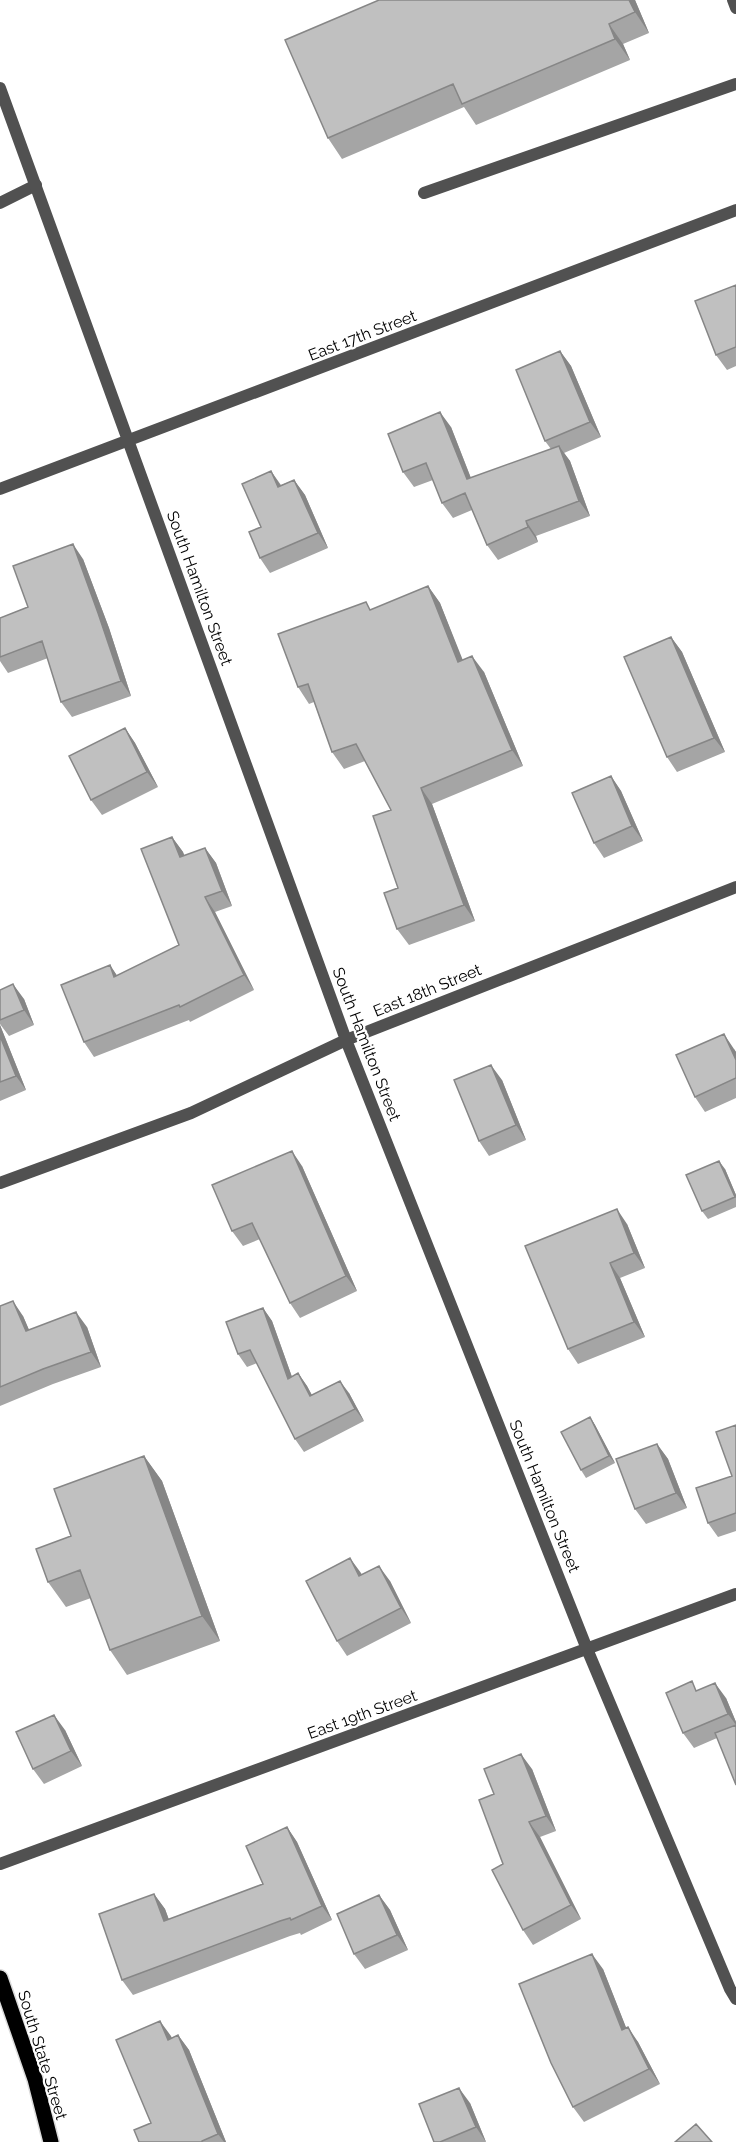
<svg xmlns="http://www.w3.org/2000/svg" width="736" height="2142" font-family="Raleway,sans-serif">
<style>
.lines{fill:none;stroke-linecap:round;stroke-linejoin:round}
.primary-casing{stroke:#dbdbdb;stroke-width:18}
.lane{stroke:#515151;stroke-width:12}
.street{stroke:#515151;stroke-width:12}
.primary{stroke:#000;stroke-width:15}
.wall{fill:#a5a5a5}
.shaded-wall{fill:#868686}
.building{fill:#c0c0c0;stroke:#868686;stroke-width:1.5}
.labels{text-anchor:middle;stroke-width:4.5;stroke-linejoin:round;paint-order:stroke}
.street-label{font-size:16px;fill:#000;stroke:#fff}
</style>
<rect width="100%" height="100%" fill="#fff"/>
<g class="lines">
<g class="primary-casing">
<path id="primary" d="M0,1978L35,2079L51,2142"/>
</g>
<path class="lane" d="M424,193L736,84
M0,203L36,185"/>
<path class="street" d="M733,0L736,8
M0,88L346,1040L587,1649L730,1989L736,1999
M0,489L736,210
M0,1183L191,1113L346,1040L736,887
M0,1864L736,1594"/>
<use href="#primary" class="primary"/>
</g>
<path class="wall" d="M379,0H635L649,33L623,44L630,60L476,125L464,107L342,159L328,138Z
M736,285V366L727,370L716,355Z
M560,351L571,366L601,437L564,453L570,461L590,516L536,536L538,542L498,560L487,545L472,510L453,518L442,503L433,480L414,487L403,472L451,427L471,478L551,449L545,441Z
M271,471L281,485L294,480L305,495L328,548L270,573L260,558L261,527Z
M83,559L109,628L131,696L72,717L61,702L48,658L8,673L0,661V618L28,607Z
M428,586L440,603L462,660L484,672L523,766L432,804L475,921L409,945L397,929L398,888L391,810L365,761L344,769L332,752L314,702L309,704L298,687L372,610Z
M671,637L682,652L725,752L677,772L667,757Z
M125,728L135,743L158,787L102,815L91,800Z
M611,776L621,791L643,841L604,858L594,843Z
M172,837L183,852L184,856L205,848L216,863L232,906L215,912L254,990L190,1022L189,1020L94,1057L84,1042L110,965L117,976L179,945Z
M0,990L24,999L34,1025L9,1036L0,1024Z
M0,1025L26,1090L0,1101Z
M734,1049L736,1052V1098L705,1112L695,1097Z
M502,1080L526,1140L489,1156L479,1141Z
M302,1166L357,1291L300,1318L290,1303L260,1239L243,1246L232,1231Z
M725,1169L736,1195V1207L708,1219L702,1211Z
M627,1224L645,1268L620,1278L645,1337L578,1364L568,1349Z
M0,1306L23,1316L29,1330L87,1327L101,1367L53,1384L0,1406Z
M263,1308L272,1321L292,1377L298,1373L307,1386L312,1395L349,1393L364,1421L304,1452L295,1439L257,1363L247,1367L238,1354Z
M590,1417L595,1425L615,1463L586,1478L581,1470Z
M736,1425V1531L718,1537L708,1523L732,1476Z
M657,1444L668,1459L687,1508L646,1524L635,1509Z
M144,1456L162,1481L220,1641L127,1675L110,1650L91,1598L66,1607L48,1582L71,1536Z
M362,1575L390,1581L411,1623L347,1656L337,1641Z
M726,1698L736,1722V1785L717,1738L694,1748L683,1733Z
M65,1730L82,1766L44,1784L33,1769Z
M532,1769L556,1831L540,1837L581,1919L533,1945L523,1930L494,1794Z
M287,1827L297,1842L332,1920L301,1935L300,1933L290,1936L133,1995L122,1980L154,1894L165,1909L169,1920L263,1884Z
M379,1895L390,1910L408,1950L365,1969L354,1954Z
M603,1969L626,2028L638,2042L660,2084L584,2122L573,2107Z
M178,2035L189,2050L226,2142H139L151,2123L171,2036V2038Z
M470,2103L486,2142H434Z"/>
<path class="shaded-wall" d="M629,0H635L649,33L635,12Z
M609,24L623,44L630,60L615,39Z
M560,351L571,366L601,437L590,422Z
M440,412L451,427L477,494L467,479Z
M559,446L570,461L590,516L579,501Z
M271,471L281,486L278,487Z
M294,480L305,495L328,548L318,533Z
M526,521L536,536L538,542L528,527Z
M73,544L83,559L109,628L131,696L121,681Z
M428,586L440,603L470,678L458,662Z
M671,637L682,652L725,752L714,738Z
M472,656L484,672L523,766L512,750Z
M125,728L135,743L158,787L147,772Z
M611,776L621,791L643,841L632,826Z
M421,788L432,804L475,921L464,905Z
M172,837L183,852L191,872L180,857Z
M205,848L216,863L232,906L222,891Z
M205,897L215,912L254,990L244,975Z
M110,965L120,980L114,977Z
M13,984L24,999L34,1025L24,1010Z
M0,1025L26,1090L16,1076L0,1036Z
M724,1034L736,1052V1060Z
M491,1065L502,1080L526,1140L516,1125Z
M292,1151L302,1166L357,1291L346,1276Z
M719,1161L725,1169L736,1195V1198Z
M617,1209L627,1224L645,1268L634,1253Z
M610,1263L620,1278L645,1337L634,1322Z
M13,1301L23,1316L36,1346L26,1331Z
M263,1308L272,1321L297,1391L288,1379Z
M76,1312L87,1327L101,1367L91,1352Z
M298,1373L307,1386L319,1409L310,1396Z
M340,1381L349,1393L364,1421L355,1409Z
M590,1417L595,1425L615,1463L609,1456Z
M657,1444L668,1459L687,1508L676,1493Z
M144,1456L162,1481L220,1641L202,1616Z
M350,1558L361,1573L370,1591L359,1576Z
M379,1566L390,1581L411,1623L401,1608Z
M715,1683L726,1698L736,1722V1725L728,1714Z
M54,1715L65,1730L82,1766L71,1751Z
M521,1754L532,1769L556,1831L546,1816Z
M529,1822L540,1837L581,1919L571,1905Z
M287,1827L297,1842L332,1920L322,1906Z
M154,1894L165,1909L175,1936L164,1921Z
M379,1895L390,1910L408,1950L397,1935Z
M592,1954L603,1969L633,2045L622,2030Z
M160,2021L171,2036L179,2055L168,2040Z
M628,2027L638,2042L660,2084L649,2069Z
M178,2035L189,2050L226,2142H224L218,2134Z
M459,2088L470,2103L486,2142L476,2127Z"/>
<path class="building" d="M379,0H629L635,12L609,24L615,39L462,104L453,84L328,138L285,40Z
M736,285V347L716,355L695,301Z
M560,351L590,422L545,441L516,370Z
M440,412L467,479L559,446L579,501L526,521L528,527L487,545L465,493L442,503L426,463L403,472L388,434Z
M271,471L278,487L294,480L318,533L260,558L249,532L261,527L242,484Z
M73,544L98,613L121,681L61,702L42,641L0,657V618L28,607L13,566Z
M428,586L458,662L472,656L512,750L421,788L464,905L397,929L384,893L398,888L373,816L391,810L356,744L332,752L308,684L298,687L278,634L366,602L370,610Z
M671,637L714,738L667,757L624,657Z
M125,728L147,772L91,800L69,756Z
M611,776L632,826L594,843L572,793Z
M172,837L180,857L205,848L222,891L205,897L244,975L180,1007L179,1005L84,1042L61,985L110,965L114,977L179,945L141,849Z
M13,984L24,1010L0,1020V990Z
M724,1034L736,1060V1078L695,1097L676,1055Z
M0,1036L16,1076L0,1082Z
M491,1065L516,1125L479,1141L454,1080Z
M292,1151L346,1276L290,1303L252,1223L232,1231L212,1185Z
M719,1161L735,1197L702,1211L686,1175Z
M617,1209L634,1253L610,1263L634,1322L568,1349L525,1246Z
M13,1301L26,1331L76,1312L91,1352L43,1369L0,1387V1306Z
M263,1308L288,1379L298,1373L310,1396L340,1381L355,1409L295,1439L250,1350L238,1354L226,1322Z
M590,1417L609,1456L581,1470L561,1432Z
M736,1425V1513L708,1523L696,1488L732,1476L716,1432Z
M657,1444L676,1493L635,1509L616,1459Z
M144,1456L202,1616L110,1650L80,1570L48,1582L36,1549L71,1536L54,1489Z
M350,1558L359,1576L379,1566L401,1608L337,1641L306,1581Z
M692,1681L696,1691L715,1683L728,1714L683,1733L666,1693Z
M54,1715L71,1751L33,1769L16,1732Z
M736,1725V1785L715,1733Z
M521,1754L546,1816L529,1822L571,1905L523,1930L492,1870L503,1864L479,1800L494,1794L484,1769Z
M287,1827L322,1906L291,1920L290,1918L280,1921L122,1980L99,1914L154,1894L164,1921L263,1884L246,1846Z
M379,1895L397,1935L354,1954L337,1914Z
M592,1954L622,2030L628,2027L649,2069L573,2107L551,2063L519,1984Z
M160,2021L168,2040L178,2035L218,2134L202,2141V2142H139L134,2130L151,2123L116,2040Z
M459,2088L476,2127L440,2142H434L419,2104Z
M696,2124L712,2142H675Z"/>
<g class="labels">
<g class="street-label">
<text transform="translate(362 335) rotate(-21)" y="6">East 17th Street</text>
<text transform="translate(200 588) rotate(70)" y="6">South Hamilton Street</text>
<text transform="translate(427 990) rotate(-22)" y="6">East 18th Street</text>
<text transform="translate(367 1044) rotate(69)" y="6">South Hamilton Street</text>
<text transform="translate(545 1496) rotate(68)" y="6">South Hamilton Street</text>
<text transform="translate(362 1714) rotate(-20)" y="6">East 19th Street</text>
<text transform="translate(43 2055) rotate(73)" y="6">South State Street</text>
</g>
</g>
</svg>
